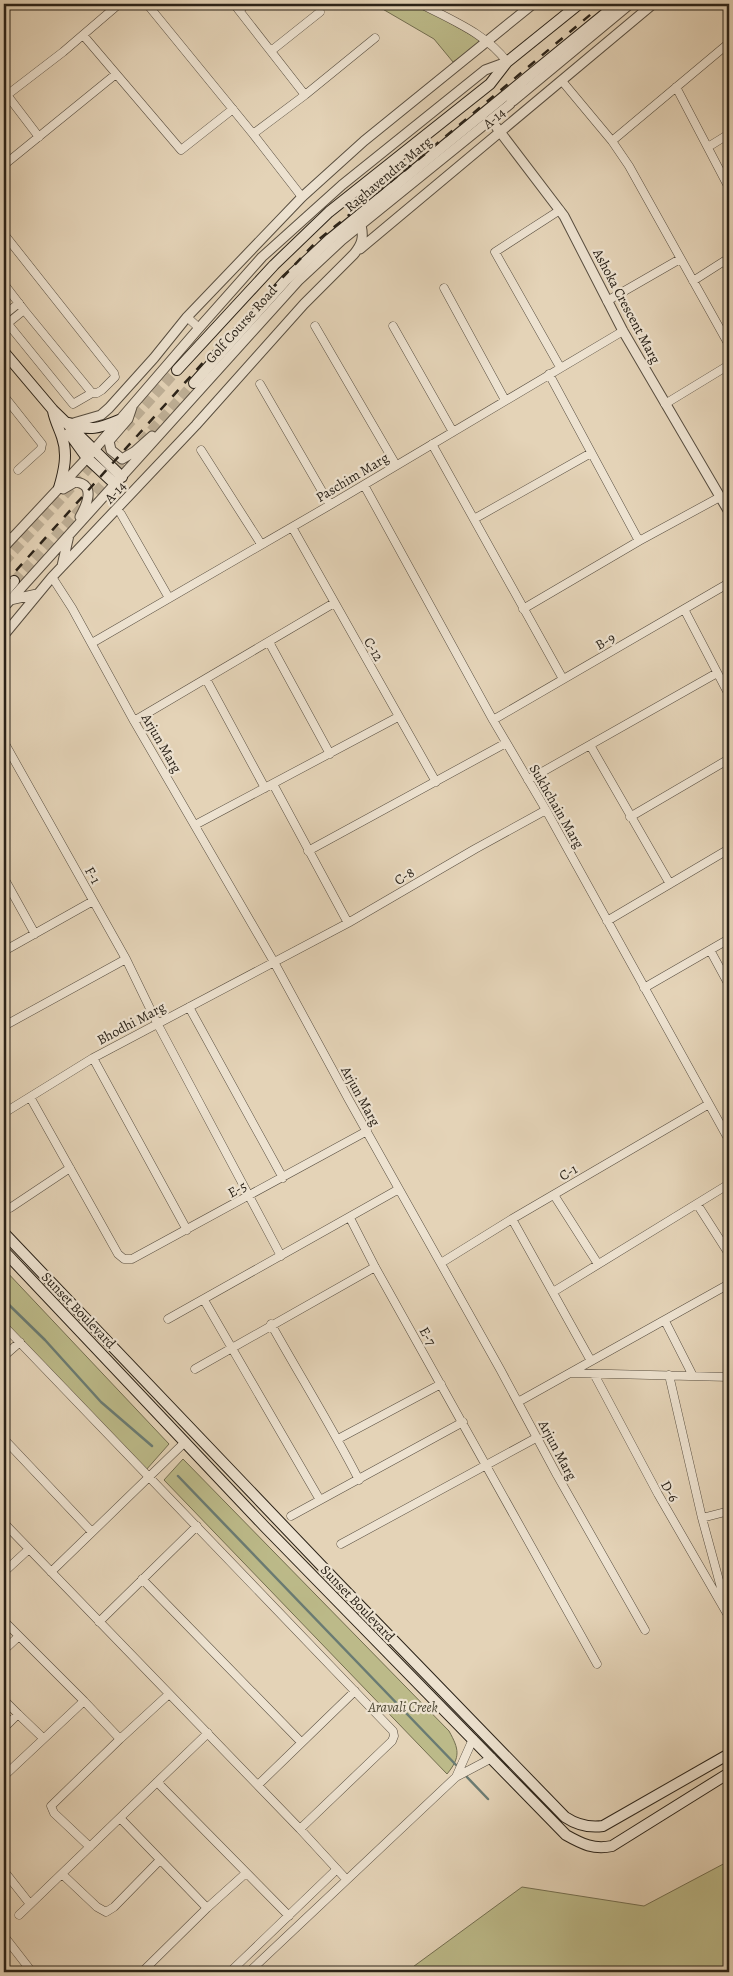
<svg xmlns="http://www.w3.org/2000/svg" width="733" height="1976" font-family="Alegreya,serif">
<style>
.green{fill:#bcba89;stroke:#736e50}
.lines{fill:none;stroke-linecap:round;stroke-linejoin:round}
.stream{stroke:#6a7b73;stroke-width:2.5}
.secondary-tunnel{stroke:#bfb097;stroke-width:10;stroke-dasharray:10 5;stroke-linecap:butt}
.minor-casing{stroke:#584e40;stroke-width:9}
.tertiary-casing{stroke:#584e40;stroke-width:11}
.secondary-casing{stroke:#2a2218;stroke-width:12}
.minor{stroke:#ede2d0;stroke-width:8}
.tertiary{stroke:#ede2d0;stroke-width:9}
.secondary{stroke:#ede2d0;stroke-width:10}
.rail{stroke:#2a2218;stroke-width:2.5;stroke-dasharray:9 9;stroke-linecap:butt}
.labels{text-anchor:middle;stroke-width:4.5;stroke-linejoin:round;paint-order:stroke}
.street-label{font-size:14px;fill:#2a2218;stroke:#ede2d0}
.park-label{font-size:14px;font-style:italic;fill:#4e4834;stroke:#ede2d0}
</style>
<rect width="100%" height="100%" fill="#e4d3b7"/>
<filter id="stains"><feTurbulence type="fractalNoise" baseFrequency=".004" numOctaves="4"/><feColorMatrix values="0 0 0 0 .2 0 0 0 0 .09 0 0 0 0 .02 0 0 0 .5 -.17"/></filter>
<radialGradient id="worn" r=".72"><stop offset=".6" stop-color="#630" stop-opacity="0"/><stop offset="1" stop-color="#630" stop-opacity=".3"/></radialGradient>
<path class="green" d="M374,4H417L483,42L453,62L434,39Z
M4,1269L169,1444L146,1470L4,1321Z
M183,1459L449,1731C459,1749 461,1757 447,1774L164,1480Z
M729,1861V1972H406L522,1887L644,1906Z"/>
<g class="lines">
<path class="stream" d="M4,1300L45,1340L101,1402L152,1446
M178,1476L458,1767
M465,1775L488,1799"/>
<path class="secondary-tunnel" d="M125,428L177,370
M141,442L194,383
M4,562L115,439
M14,581L132,453"/>
<g class="minor-casing">
<path id="minor" d="M147,4L253,134L302,197
M234,4L305,95L253,134
M421,4C451,20 487,34 507,62
M4,9L10,4
M239,10L247,4
M83,35L181,150L233,109
M271,51L320,12
M562,81L612,141L629,166L729,345
M676,87L729,188
M4,91L39,137
M7,95L63,52L119,4
M305,95L375,38
M612,141L729,43
M708,147L729,134
M4,165L116,74
M4,234L114,373L115,377L102,390L97,393H92L73,404L4,319
M693,281L729,258
M4,284L24,310L7,324
M444,288L505,400
M607,301L680,259
M24,310L92,393
M4,315L19,303
M187,317L199,328
M315,326L396,465
M393,326L453,432
M560,367L495,252L560,210
M549,374L639,541
M260,384L330,505
M4,396L42,444L41,449L18,470
M665,404L729,365
M432,444L563,679
M201,450L261,544
M364,485L493,720L546,810L729,1140
M4,505L5,506
M121,514L169,598
M474,519L591,453
M292,527L436,782
M4,535L11,538
M52,577L72,608L134,721L274,962L349,1100L500,1369L557,1475L645,1630
M523,609L639,541L720,497
M684,609L729,695
M269,642L330,754
M92,643L330,505L623,331
M206,679L265,788
M493,720L729,583
M134,721L334,603
M4,742L126,959L157,1023L281,1256
M590,745L670,884
M528,780L717,673
M273,784L348,923
M630,817L729,759
M195,825L398,717
M308,851L506,743
M4,878L35,934
M607,921L729,849
M710,950L729,985
M4,951L93,901
M644,988L729,939
M189,1007L283,1178
M4,1026L126,959
M93,1058L187,1230
M30,1097L118,1254L124,1259H132L367,1131
M4,1113L93,1058L348,923L475,849L546,810
M554,1195L598,1264
M697,1204L729,1254
M10,1208L70,1168
M350,1218L375,1267L597,1664
M512,1219L591,1361
M441,1263L512,1219L709,1104
M553,1292L729,1184
M204,1300L320,1500
M168,1319L399,1189
M665,1321L693,1376
M271,1324C300,1376 332,1427 359,1480
M4,1326L393,1731L394,1736L392,1741L300,1829
M4,1356L20,1342
M195,1369L375,1267
M571,1373L729,1377
M594,1374L658,1494L729,1617
M669,1375L702,1518L726,1606
M518,1402L729,1284
M4,1439L92,1532
M338,1439L441,1384
M291,1516L463,1422
M702,1518L729,1511
M4,1523L300,1829L346,1879
M341,1544L536,1438
M4,1572L29,1549
M51,1572L185,1442
M142,1579L301,1742
M4,1621L19,1636
M99,1622L197,1526
M4,1650L19,1636L84,1701
M4,1700L18,1714
M4,1728L18,1714L43,1738
M120,1739L169,1694
M4,1776L84,1701L120,1739L51,1806L54,1813L90,1847
M456,1777L473,1739
M157,1782L289,1916
M258,1785L355,1691
M121,1819L207,1908L246,1873
M4,1871L30,1904
M62,1874L97,1907L106,1912L114,1907L160,1860
M19,1915L208,1733
M4,1936L32,1972
M142,1972L207,1908
M230,1972L337,1869
M249,1972L456,1777L492,1758"/>
</g>
<g class="tertiary-casing">
<path id="tertiary" d="M513,101L630,4
M491,120L564,216L623,331L729,512
M360,249L653,4
M132,407L128,419L109,441L111,450L122,459L134,452L152,436
M70,424L101,415L109,408L154,358L187,317L302,197L364,141L533,4
M63,489L75,482C97,484 86,506 80,517
M4,547L87,458L199,328L262,257L342,185L485,70L507,62
M62,566L69,535
M10,600L37,594
M4,607L298,281L342,240L510,104L520,84
M4,635L52,577L196,425L304,304L354,254C362,244 364,238 361,225"/>
</g>
<g class="secondary-casing">
<path id="secondary" d="M4,352L53,410L122,477
M177,370L274,265L329,212L490,84L507,62L579,4
M194,383L286,280L330,239L617,4
M53,411C55,421 59,428 62,437C68,454 64,471 59,488
M69,423C89,432 100,428 119,420
M69,433L87,458L115,484
M4,593L14,581
M4,1233L337,1582L565,1817C577,1825 589,1828 603,1826L729,1754
M4,1251L265,1527L566,1835C582,1844 594,1850 612,1846L729,1773"/>
</g>
<use href="#minor" class="minor"/>
<use href="#tertiary" class="tertiary"/>
<use href="#secondary" class="secondary"/>
<path class="rail" d="M4,584L217,347L318,240L420,158L603,4"/>
</g>
<g class="labels">
<g class="street-label">
<text transform="translate(494 118) rotate(-40)" y="5">A-14</text>
<text transform="translate(388 174) rotate(-40)" y="5">Raghavendra Marg</text>
<text transform="translate(627 306) rotate(62)" y="5">Ashoka Crescent Marg</text>
<text transform="translate(241 324) rotate(-48)" y="5">Golf Course Road</text>
<text transform="translate(352 477) rotate(-31)" y="5">Paschim Marg</text>
<text transform="translate(115 492) rotate(-47)" y="5">A-14</text>
<text transform="translate(605 641) rotate(-30)" y="5">B-9</text>
<text transform="translate(374 649) rotate(60)" y="5">C-12</text>
<text transform="translate(162 743) rotate(60)" y="5">Arjun Marg</text>
<text transform="translate(557 806) rotate(60)" y="5">Sukhchain Marg</text>
<text transform="translate(93 875) rotate(61)" y="5">F-1</text>
<text transform="translate(404 876) rotate(-30)" y="5">C-8</text>
<text transform="translate(131 1023) rotate(-28)" y="5">Bhodhi Marg</text>
<text transform="translate(361 1096) rotate(61)" y="5">Arjun Marg</text>
<text transform="translate(568 1172) rotate(-30)" y="5">C-1</text>
<text transform="translate(237 1189) rotate(-28)" y="5">E-5</text>
<text transform="translate(79 1310) rotate(46)" y="5">Sunset Boulevard</text>
<text transform="translate(428 1336) rotate(60)" y="5">E-7</text>
<text transform="translate(558 1450) rotate(62)" y="5">Arjun Marg</text>
<text transform="translate(670 1491) rotate(61)" y="5">D-6</text>
<text transform="translate(358 1603) rotate(46)" y="5">Sunset Boulevard</text>
</g>
<g class="park-label">
<text x="403" y="1712">Aravali Creek</text>
</g>
</g>
<rect width="733" height="1976" fill="none" stroke="#e4d3b7" stroke-width="20"/>
<rect x="5" y="5" width="723" height="1966" fill="none" stroke="#2a2218" stroke-width="2.5"/>
<rect x="10" y="10" width="713" height="1956" fill="none" stroke="#2a2218"/>
<rect width="100%" height="100%" filter="url(#stains)"/>
<rect width="100%" height="100%" fill="url(#worn)"/>
</svg>
